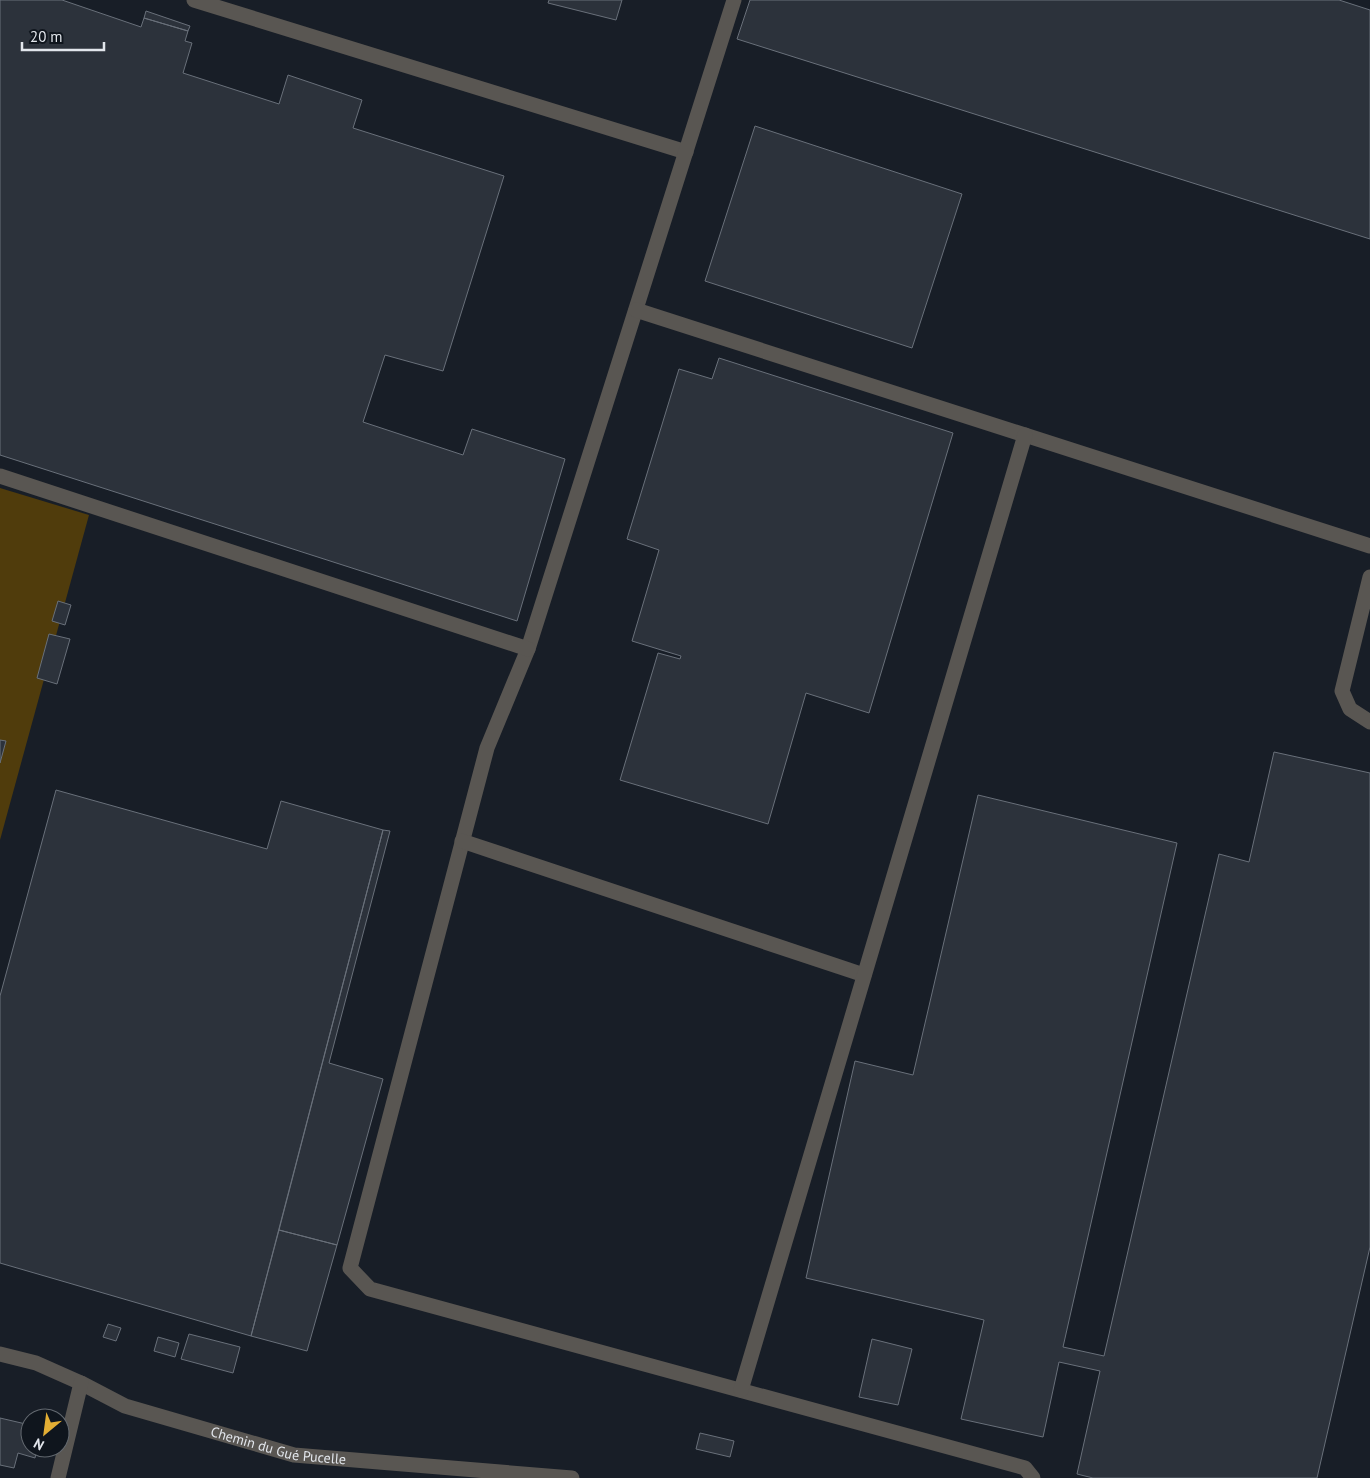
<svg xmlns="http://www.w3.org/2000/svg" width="1370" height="1478" font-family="'PT Sans',sans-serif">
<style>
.green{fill:#503c0c}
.building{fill:#2c323b;stroke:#69707a}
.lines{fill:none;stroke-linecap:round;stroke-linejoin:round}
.minor{stroke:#595652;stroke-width:15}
.labels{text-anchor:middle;stroke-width:4;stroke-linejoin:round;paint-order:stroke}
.street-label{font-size:14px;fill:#e2e6ec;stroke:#0f151d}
</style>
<rect width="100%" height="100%" fill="#181e27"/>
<path class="green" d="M0,488L89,515L0,840Z"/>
<path class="building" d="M0,0H62L141,27L144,18L188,31L185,41L192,43L183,73L279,104L288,75L362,100L353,128L504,176L443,371L385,355L363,422L463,455L472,429L565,459L517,621L0,455Z
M549,0H622L616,20L548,3Z
M750,0H1339L1370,10V239L737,39Z
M146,11L190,26L188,31L144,18Z
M755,126L962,194L912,348L705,281Z
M719,358L953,433L869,713L806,693L768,824L620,780L658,653L680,659L681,656L632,641L659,550L627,539L679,369L712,379Z
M58,601L71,605L65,625L52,621Z
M49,634L70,639L57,684L37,678Z
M0,740L6,741L0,763Z
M1274,752L1370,773V1247L1317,1478H1093L1077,1474L1100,1371L1059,1362L1043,1437L961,1419L984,1320L806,1278L855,1061L913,1075L978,795L1177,843L1063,1347L1104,1356L1219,854L1249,862Z
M56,790L267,849L281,801L383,830L251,1336L0,1263V996Z
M383,830L390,831L329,1063L383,1079L337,1245L279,1230Z
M279,1230L337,1245L307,1351L251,1336Z
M108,1324L121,1328L116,1341L103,1337Z
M189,1334L240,1347L233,1373L181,1359Z
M158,1337L179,1343L175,1357L154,1351Z
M872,1339L912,1349L898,1405L859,1397Z
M0,1418L30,1425V1448H37L35,1458L18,1453L14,1468L0,1465Z
M700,1433L734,1441L730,1457L696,1449Z"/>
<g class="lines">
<g class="minor">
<path d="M194,0L686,152"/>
<path d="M734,0L528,649L487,748L350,1268L370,1289L1025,1468L1033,1478"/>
<path d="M636,310L1370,546"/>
<path d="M0,476L528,649"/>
<path d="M1370,577L1342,691L1350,709L1370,722"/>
<path d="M462,841L864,975"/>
<path id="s1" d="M0,1354L36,1363L81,1383L125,1406L294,1455L572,1478"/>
<path d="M741,1390L1025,435"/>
<path d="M58,1478L81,1383"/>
</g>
</g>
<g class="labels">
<g class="street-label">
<text dy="5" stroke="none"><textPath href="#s1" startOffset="295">Chemin du Gué Pucelle</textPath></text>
</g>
</g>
<g transform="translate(45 1433) rotate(209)"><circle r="24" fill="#0f151d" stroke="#636970"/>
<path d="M0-4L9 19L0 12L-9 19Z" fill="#e3ae34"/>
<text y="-8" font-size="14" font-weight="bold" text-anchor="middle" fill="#e2e6ec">N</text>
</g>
<path d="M22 42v8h82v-8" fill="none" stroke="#e2e6ec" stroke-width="2.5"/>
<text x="30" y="42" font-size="15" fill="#e2e6ec" stroke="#0f151d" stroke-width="4" paint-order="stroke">20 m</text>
</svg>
